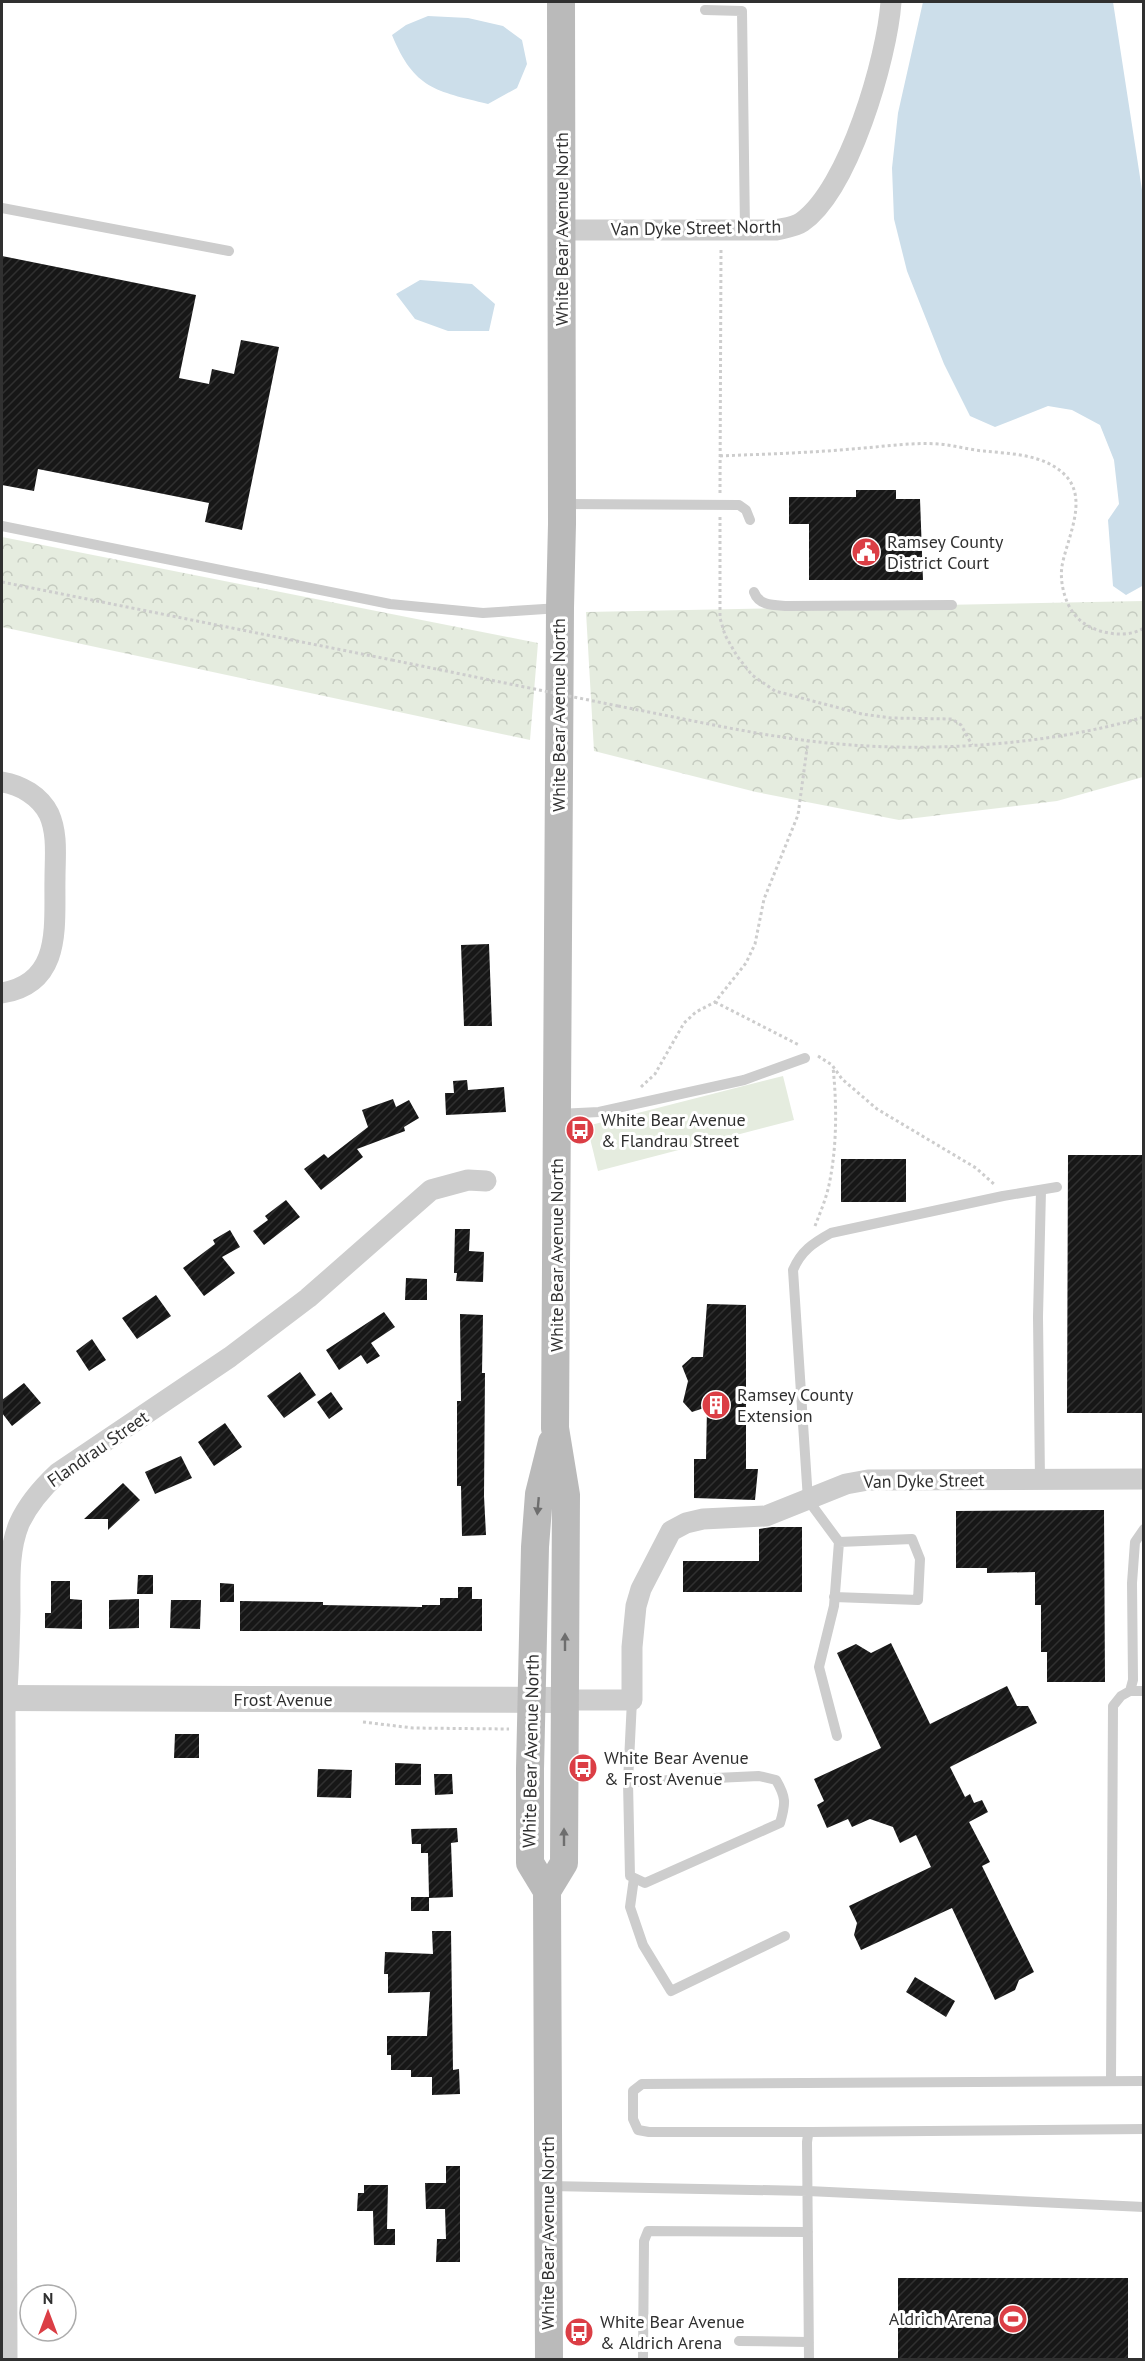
<svg xmlns="http://www.w3.org/2000/svg" width="1145" height="2361" font-family="'PT Sans',sans-serif">
<style>
.forest{fill:url(#forest-crowns)}
.pitch{fill:#e5ecdf}
.water{fill:#ccdeea}
.building{fill:url(#building-hatch)}
.lines{fill:none;stroke-linecap:round;stroke-linejoin:round}
.path{stroke:#cdcdcd;stroke-width:3;stroke-dasharray:3 3;stroke-linecap:butt}
.service{stroke:#cdcdcd;stroke-width:10}
.minor{stroke:#cdcdcd;stroke-width:21}
.tertiary{stroke:#cdcdcd;stroke-width:26}
.secondary{stroke:#bababa;stroke-width:28}
.path-bridge{stroke:#cdcdcd;stroke-width:3;stroke-dasharray:3 3;stroke-linecap:butt}
.oneway{fill:#6e6e6e}
.labels{text-anchor:middle;stroke-width:6;stroke-linejoin:round;paint-order:stroke}
.street-label{font-size:18px;fill:#303030;stroke:#fff}
.poi-label{font-size:18px;fill:#303030;stroke:#fff;text-anchor:start}
</style>
<defs>
<pattern id="forest-crowns" width="20" height="18" patternUnits="userSpaceOnUse" patternTransform="scale(1.5)"><rect width="20" height="18" fill="#e5ecdf"/><path d="M2 6a3 3 0 1 1 6 0M12 15a3 3 0 1 1 6 0" fill="none" stroke="#c5cbc0"/></pattern>
<pattern id="building-hatch" width="6" height="6" patternUnits="userSpaceOnUse" patternTransform="scale(1.5)"><rect width="6" height="6" fill="#171717"/><path d="M-1 1l2-2M0 6l6-6M5 7l2-2" fill="none" stroke="#303030"/></pattern>
</defs>
<rect width="100%" height="100%" fill="#fff"/>
<path class="forest" d="M2,537L538,643L530,740L2,627Z
M1143,601V777L1057,801L899,820L756,792L594,751L586,612Z"/>
<path class="pitch" d="M783,1076L794,1120L598,1171L587,1126Z"/>
<path class="water" d="M923,2H1113L1144,203V585L1126,595L1113,586L1108,520L1119,504L1114,460L1100,425L1072,410L1048,406L995,427L970,416L944,364L907,271L894,219L892,168L898,113Z
M428,16L468,18L503,26L522,40L527,64L517,88L488,104C436,91 414,89 392,35L406,25Z
M420,280L472,284L495,304L489,331H448L415,319L396,294Z"/>
<path class="building" d="M2,256L196,295L179,378L209,384L212,369L234,374L241,340L279,347L242,530L205,522L209,503L38,469L34,491L2,485Z
M856,490H896V499H920L923,580H809V524H789V497H856Z
M489,944L492,1026H464L461,945Z
M467,1080L468,1090L504,1087L506,1112L446,1115L445,1093H454L453,1081Z
M393,1099L396,1107L409,1100L419,1118L404,1127L405,1131L357,1149L363,1157L321,1190L304,1169L324,1154L328,1158L368,1127L362,1110Z
M1068,1155H1143V1413H1067Z
M841,1159H906V1202H841Z
M286,1200L300,1217L264,1245L253,1231L268,1220L265,1216Z
M455,1229H470L469,1251L484,1252L483,1282L456,1281L457,1273H454Z
M230,1230L240,1247L222,1257L235,1273L204,1296L183,1268L215,1244L213,1240Z
M406,1278L427,1279V1300H405Z
M156,1295L171,1316L137,1339L122,1318Z
M707,1304L746,1305V1469H758L755,1500L694,1498V1459H706L707,1407L692,1412L683,1402L688,1381L682,1366L692,1357H703Z
M384,1312L395,1327L371,1343L380,1356L367,1364L361,1355L339,1370L326,1350Z
M460,1314L483,1315L482,1373H485L484,1496L486,1535L462,1536L461,1486H457V1401H461Z
M92,1339L106,1360L89,1371L76,1351Z
M300,1372L316,1395L284,1418L267,1396Z
M24,1383L41,1403L12,1426L2,1413V1400Z
M331,1392L343,1409L329,1419L317,1402Z
M225,1423L242,1447L214,1466L198,1442Z
M181,1456L192,1478L155,1494L145,1472Z
M123,1483L140,1500L108,1530V1519H84Z
M1104,1510L1105,1682H1047V1652H1041V1605H1035V1572L987,1573V1568H956V1511Z
M772,1527H802V1592H683V1561H759V1529Z
M138,1575H153V1594H137Z
M51,1581H70V1599L82,1600V1629L45,1628V1613H51Z
M220,1583L234,1584V1602H220Z
M458,1587H472V1599H482V1631H240V1601L323,1602V1605L422,1607V1605H440V1598H458Z
M139,1599V1628L109,1629V1600Z
M171,1600H201L200,1629L170,1628Z
M891,1643L930,1724L1007,1686L1017,1706H1028L1037,1723L950,1767L965,1797L970,1794L974,1803L982,1800L988,1812L969,1822L990,1862L982,1866L1034,1972L1019,1980L1015,1990L995,2000L952,1908L861,1950L854,1935L857,1923L849,1906L931,1867L916,1835L900,1843L893,1827L870,1819L852,1827L848,1819L827,1828L817,1805L824,1801L814,1779L881,1748L837,1653L856,1644L871,1653Z
M175,1734H199V1758H174Z
M395,1763L421,1764V1785H395Z
M318,1769L352,1770L351,1798L317,1797Z
M434,1774H452L453,1794L435,1795Z
M457,1828L458,1842L451,1843L453,1897L429,1898V1911H411V1897H429L428,1853H421V1844H412L411,1829Z
M432,1931H451L453,2070L459,2069L460,2094L432,2095V2077H411V2070H391V2055H387V2036H427L430,1992L388,1993V1974H384L385,1952L433,1954Z
M915,1977L955,2001L946,2017L906,1992Z
M446,2166H460V2262H436L437,2239H446L445,2209H426L425,2183H446Z
M364,2185H388L387,2229H395V2245H374L373,2211H357L358,2193H364Z
M898,2278H1128V2360H898Z"/>
<g class="lines">
<path class="path" d="M720,456C764,454 808,453 852,449C881,447 910,442 939,444C954,445 969,450 984,451C1011,454 1044,454 1065,475C1089,499 1067,538 1062,566C1060,579 1063,594 1069,606C1076,619 1085,626 1100,631C1114,635 1131,636 1144,628
M720,493L721,247
M720,517V618L725,635L737,656L752,675L775,691L862,714L891,718L952,719L961,725L972,745
M2,582L392,660
M618,706C681,718 746,733 810,741C914,754 1043,747 1144,717
M715,1002L799,1045
M818,1056L832,1065L842,1079L877,1109L976,1168L995,1185
M641,1087L655,1074L684,1023L696,1012L715,1002L746,963L755,944L764,899L798,815L808,741
M815,1226C820,1213 826,1199 829,1185C837,1147 837,1106 833,1067
M363,1722L413,1728L509,1729"/>
<path class="service" d="M705,10L742,11L745,230
M2,208L229,251
M563,504L739,505L746,510L750,520
M2,526L390,604L483,613L560,608
M754,592C759,606 774,605 787,606L952,605
M558,1114L599,1112L744,1080L805,1058
M1040,1480L1038,1317L1041,1190
M834,1597L918,1600L920,1559L912,1539L839,1542
M1130,1691H1144
M837,1736L819,1667L834,1606L839,1542L808,1500L793,1270C801,1251 813,1243 831,1233L1003,1196L1057,1187
M628,1782L759,1776L776,1780C786,1797 786,1803 780,1823L645,1883L630,1876L628,1782L632,1700
M634,1878L630,1907L643,1945L671,1991L785,1936
M1111,2081L1113,1706L1121,1696L1130,1691L1133,1680L1132,1583L1135,1542L1144,1529
M811,2132H649L638,2130L633,2119V2091L642,2084L1144,2081
M549,2186L808,2191L1144,2207
M739,2341L809,2342
M643,2360L644,2241L648,2231L808,2232
M809,2360L807,2142L808,2135L811,2132L1144,2129"/>
<path class="minor" d="M563,230H776C784,228 795,227 802,222C849,189 887,58 891,2
M2,782C21,785 40,796 49,814C58,834 55,857 55,878C54,925 63,983 2,993
M565,1700H632V1647L636,1606L641,1589L671,1531L686,1523L703,1519L766,1516L846,1484L868,1480L1144,1479
M7,2360L5,1712C9,1678 9,1645 10,1611C10,1582 8,1551 19,1524C28,1504 42,1488 58,1473L230,1357L308,1298L431,1190L468,1180L486,1181"/>
<path class="tertiary" d="M2,1698L565,1700"/>
<path class="secondary" d="M547,1891L564,1863L566,1495L555,1428L560,608L562,524L561,2
M549,2360L547,1891L530,1863V1769L535,1547L539,1494L552,1442"/>
<path class="path-bridge" d="M392,660L618,706"/>
</g>
<defs><path id="oneway-solid" d="M-6-.8H1V-3.2L6.5 0L1 3.2V.8H-6Z" transform="scale(1.5)"/></defs>
<g class="oneway">
<use href="#oneway-solid" transform="translate(538 1506) rotate(95)"/>
<use href="#oneway-solid" transform="translate(565 1642) rotate(-90)"/>
<use href="#oneway-solid" transform="translate(564 1837) rotate(-90)"/>
</g>
<defs>
<g id="civic-disc" transform="scale(1.5)"><circle r="9.5" fill="#db3e45" stroke="#fff"/><path d="M-.6-6.5H3V-4.5H.6V-3L4-1V1h2V6H-6V1h2V-1L-.6-3ZM-1.2 2.5V6h2.4V2.5Z" fill="#fff"/></g>
<g id="bus-disc" transform="scale(1.5)"><circle r="9.5" fill="#db3e45" stroke="#fff"/><path d="M-5-6H5V4H4V6H2V4H-2V6H-4V4H-5ZM-3.5-4V0h7V-4ZM-3.5 1.2v1.5H-2V1.2ZM2 1.2v1.5H3.5V1.2Z" fill="#fff"/></g>
<g id="building-disc" transform="scale(1.5)"><circle r="9.5" fill="#db3e45" stroke="#fff"/><path d="M-4-6H4V6H1V3H-1V6H-4ZM-2.5-4.3h1.7v1.8h-1.7ZM.8-4.3h1.7v1.8H.8ZM-2.5-1h1.7V.8h-1.7ZM.8-1h1.7V.8H.8Z" fill="#fff"/></g>
<g id="stadium-disc" transform="scale(1.5)"><circle r="9.5" fill="#db3e45" stroke="#fff"/><path d="M0-5a6.5 5 0 1 0 0 10a6.5 5 0 1 0 0-10ZM-3.5-1.8h7v3.6h-7Z" fill="#fff"/></g>
</defs>
<g fill-rule="evenodd">
<use href="#civic-disc" x="866" y="552"/>
<use href="#bus-disc" x="580" y="1130"/>
<use href="#building-disc" x="716" y="1405"/>
<use href="#bus-disc" x="583" y="1768"/>
<use href="#stadium-disc" x="1013" y="2319"/>
<use href="#bus-disc" x="579" y="2332"/>
</g>
<g class="labels">
<g class="street-label">
<text transform="translate(696 228) rotate(-1)" y="6">Van Dyke Street North</text>
<text transform="translate(562 229) rotate(-90)" y="6">White Bear Avenue North</text>
<text transform="translate(559 715) rotate(-90)" y="6">White Bear Avenue North</text>
<text transform="translate(557 1255) rotate(-90)" y="6">White Bear Avenue North</text>
<text transform="translate(98 1449) rotate(-35)" y="6">Flandrau Street</text>
<text transform="translate(924 1481) rotate(-1)" y="6">Van Dyke Street</text>
<text x="283" y="1706">Frost Avenue</text>
<text transform="translate(531 1751) rotate(-89)" y="6">White Bear Avenue North</text>
<text transform="translate(548 2233) rotate(-90)" y="6">White Bear Avenue North</text>
</g>
<g class="poi-label">
<text x="887" y="548">Ramsey County<tspan x="887" dy="21">District Court</tspan></text>
<text x="601" y="1126">White Bear Avenue<tspan x="601" dy="21">&amp; Flandrau Street</tspan></text>
<text x="737" y="1401">Ramsey County<tspan x="737" dy="21">Extension</tspan></text>
<text x="604" y="1764">White Bear Avenue<tspan x="604" dy="21">&amp; Frost Avenue</tspan></text>
<text x="992" y="2325" text-anchor="end">Aldrich Arena</text>
<text x="600" y="2328">White Bear Avenue<tspan x="600" dy="21">&amp; Aldrich Arena</tspan></text>
</g>
</g>
<rect width="1145" height="2361" fill="none" stroke="#303030" stroke-width="6"/>
<g transform="translate(48 2313)"><circle r="28" fill="#ffffff" stroke="#acacac" stroke-width="1.5"/>
<path d="M0-4.5L10 22L0 15L-10 22Z" fill="#db3e45"/>
<text y="-9" font-size="16" font-weight="bold" text-anchor="middle" fill="#303030">N</text>
</g>
</svg>
